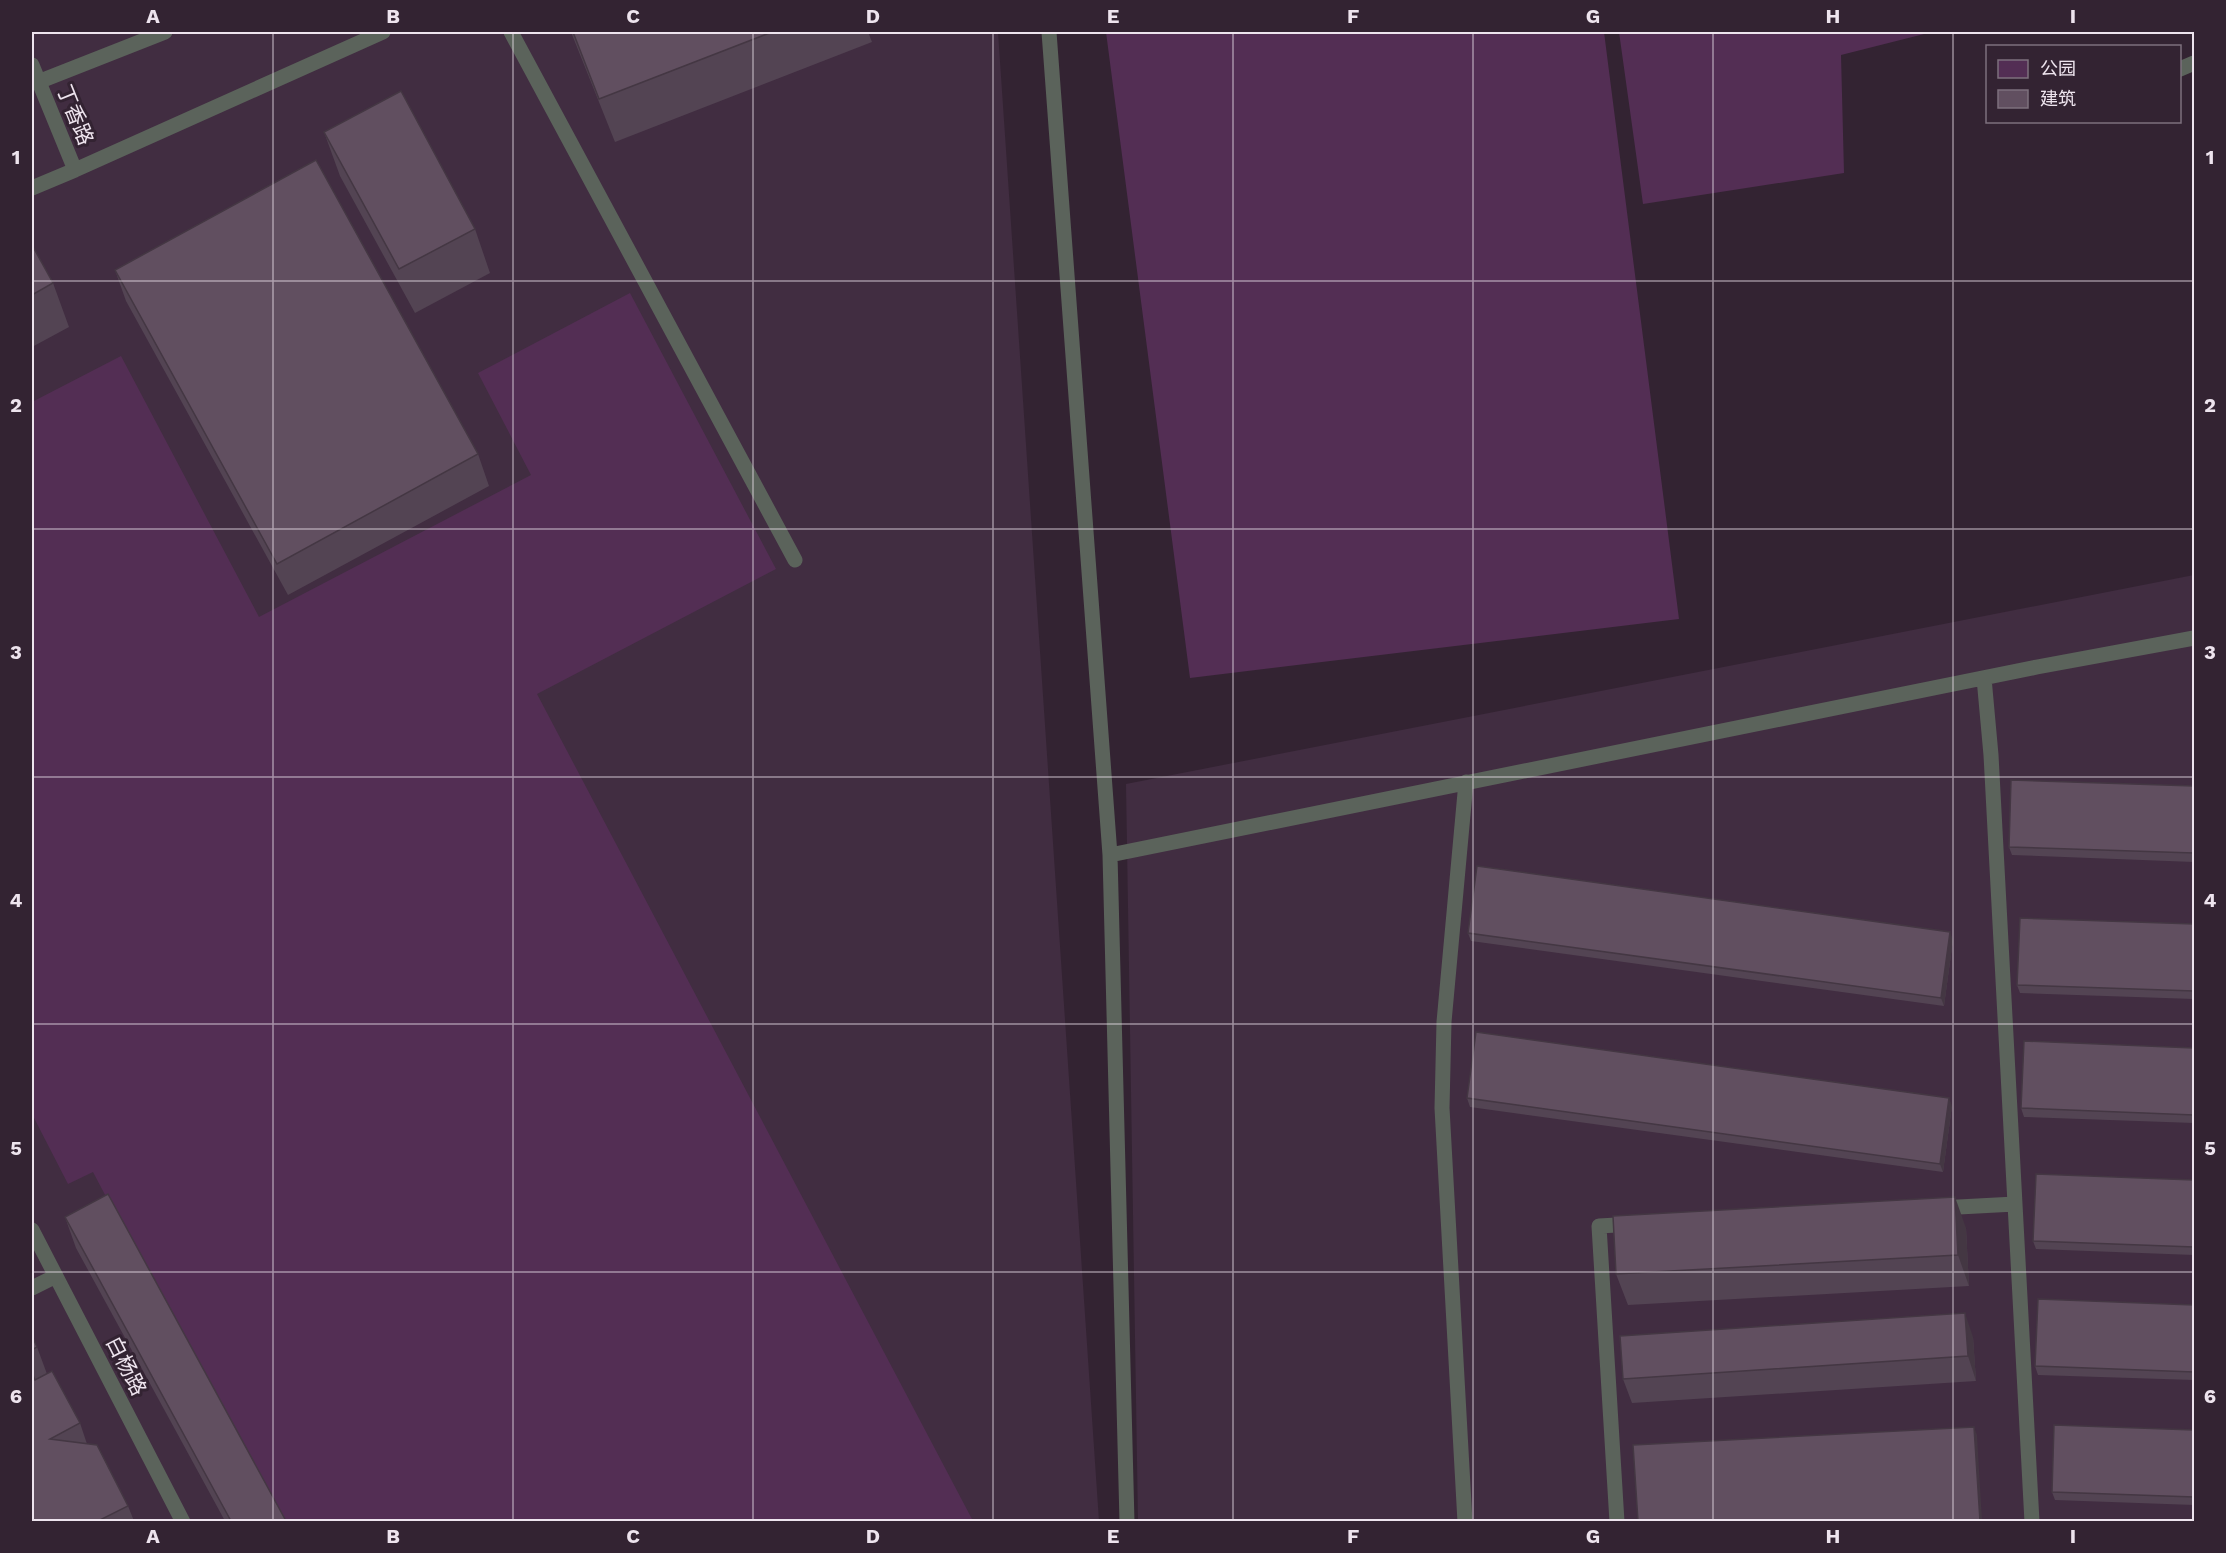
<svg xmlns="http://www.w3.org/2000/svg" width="2226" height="1553" font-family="'Work Sans','Noto Sans SC',sans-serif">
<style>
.built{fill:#412d41}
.green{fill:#532e54}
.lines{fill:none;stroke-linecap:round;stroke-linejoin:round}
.lane{stroke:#5b635b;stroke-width:15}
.wall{fill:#534453}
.shaded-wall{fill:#443743}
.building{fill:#614f60;stroke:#443743;stroke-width:1.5}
.grid{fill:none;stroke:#eee4ee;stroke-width:1.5;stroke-opacity:0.55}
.labels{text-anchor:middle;stroke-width:6;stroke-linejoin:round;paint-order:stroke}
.street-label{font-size:21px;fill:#eee4ee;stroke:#332332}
.neatline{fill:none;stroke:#eee4ee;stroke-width:2}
.grid-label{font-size:20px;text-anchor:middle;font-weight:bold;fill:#eee4ee}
</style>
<rect width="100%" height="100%" fill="#332332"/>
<path class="built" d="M32,32H998L1099,1521H32Z
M2194,575V1521H1138L1126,784Z"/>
<path class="green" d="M1106,32H1604L1679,619L1190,678Z
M1619,32H1932L1841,55L1844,173L1643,204Z
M630,293L776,569L537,694L973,1521H277L93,1172L68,1184L32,1114V402L121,356L259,617L531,475L478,373Z"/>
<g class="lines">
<path class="lane" d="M511,32L795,560
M1049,32L1110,855L1127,1522
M32,65L75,170L32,188
M2180,69L2194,63
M38,82L165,32
M75,170L383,32
M1984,678L1991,755L2032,1522
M1110,855L2037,667L2194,638
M1940,1208L2015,1204
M32,1230L183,1522
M32,1288L56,1276
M1465,1522L1442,1108L1444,1022L1466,782
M1617,1522L1599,1226L1634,1224"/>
</g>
<path class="wall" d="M571,32H868L872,42L615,142Z
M324,132L475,229L490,273L415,313L340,176Z
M32,245L53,283L69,327L32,347Z
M115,270L478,454L489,486L288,595L126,301Z
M2194,786V862L2012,855L2009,847Z
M2194,924V999L2020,993L2017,985Z
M1468,933L1953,940L1944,1006L1471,941Z
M2194,1048V1123L2024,1117L2021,1108Z
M1467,1098L1952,1106L1943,1172L1470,1107Z
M2194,1180V1255L2036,1249L2033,1241Z
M65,1217L286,1521H225L76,1248Z
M1966,1228L1969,1286L1628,1305L1616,1274Z
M2194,1305V1380L2038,1375L2035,1366Z
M32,1336L37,1347L47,1374L80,1423L87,1444L128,1506L134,1521H32Z
M1973,1337L1976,1381L1632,1403L1623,1379Z
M2194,1430V1505L2055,1500L2052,1492Z"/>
<path class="shaded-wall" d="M1950,932L1953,940L1944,1006L1941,998Z
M1949,1098L1952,1106L1943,1172L1940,1164Z
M1955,1197L1966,1228L1969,1286L1958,1255Z
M1965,1313L1973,1337L1976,1381L1968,1356Z
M1974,1427L1977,1435L1982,1521H1980Z"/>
<path class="building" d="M573,32H772L599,99Z
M401,91L475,229L399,269L324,132Z
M316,160L478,454L277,564L115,270Z
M32,245L53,283L32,295Z
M2011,780L2194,786V853L2009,847Z
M1477,866L1950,932L1941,998L1468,933Z
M2020,918L2194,924V991L2017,985Z
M1476,1032L1949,1098L1940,1164L1467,1098Z
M2024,1041L2194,1048V1115L2021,1108Z
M2036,1174L2194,1180V1247L2033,1241Z
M108,1194L286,1521H231L65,1217Z
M1955,1197L1958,1255L1616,1274L1613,1216Z
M2038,1299L2194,1305V1372L2035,1366Z
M1965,1313L1968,1356L1623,1379L1620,1336Z
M32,1336L37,1347L32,1350Z
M52,1371L80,1423L50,1439L97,1445L128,1506L98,1521H32V1373L35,1380Z
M2054,1425L2194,1430V1497L2052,1492Z
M1974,1427L1980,1521H1638L1633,1445Z"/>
<path class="grid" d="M273,32V1522M513,32V1522M753,32V1522M993,32V1522M1233,32V1522M1473,32V1522M1713,32V1522M1953,32V1522M32,281H2194M32,529H2194M32,777H2194M32,1024H2194M32,1272H2194"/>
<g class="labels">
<g class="street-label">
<text transform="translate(75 115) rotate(68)" y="7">丁香路</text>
<text transform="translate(126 1366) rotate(63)" y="7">白杨路</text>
</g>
</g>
<rect width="2226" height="1553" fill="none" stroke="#332332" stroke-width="66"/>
<rect x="1986" y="45" width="195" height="78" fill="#332332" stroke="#7e707d" stroke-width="1.5"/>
<rect x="1998" y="60" width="30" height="18" fill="#532e54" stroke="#7e707d" stroke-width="1.5"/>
<text x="2040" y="75" font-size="18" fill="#eee4ee">公园</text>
<rect x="1998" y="90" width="30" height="18" fill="#614f60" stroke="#7e707d" stroke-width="1.5"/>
<text x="2040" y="105" font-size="18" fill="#eee4ee">建筑</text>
<rect x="33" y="33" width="2160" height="1487" class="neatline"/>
<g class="grid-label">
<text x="153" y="23">A</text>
<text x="393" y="23">B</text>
<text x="633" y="23">C</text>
<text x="873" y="23">D</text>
<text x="1113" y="23">E</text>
<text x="1353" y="23">F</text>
<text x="1593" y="23">G</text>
<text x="1833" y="23">H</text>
<text x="2073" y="23">I</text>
<text x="16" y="164">1</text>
<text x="2210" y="164">1</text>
<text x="16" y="412">2</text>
<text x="2210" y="412">2</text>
<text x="16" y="659">3</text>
<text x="2210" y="659">3</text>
<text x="16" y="907">4</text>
<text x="2210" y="907">4</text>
<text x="16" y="1155">5</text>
<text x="2210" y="1155">5</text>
<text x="16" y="1403">6</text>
<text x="2210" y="1403">6</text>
<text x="153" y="1543">A</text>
<text x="393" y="1543">B</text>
<text x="633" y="1543">C</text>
<text x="873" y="1543">D</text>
<text x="1113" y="1543">E</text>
<text x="1353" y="1543">F</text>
<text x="1593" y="1543">G</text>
<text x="1833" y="1543">H</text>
<text x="2073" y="1543">I</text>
</g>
</svg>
